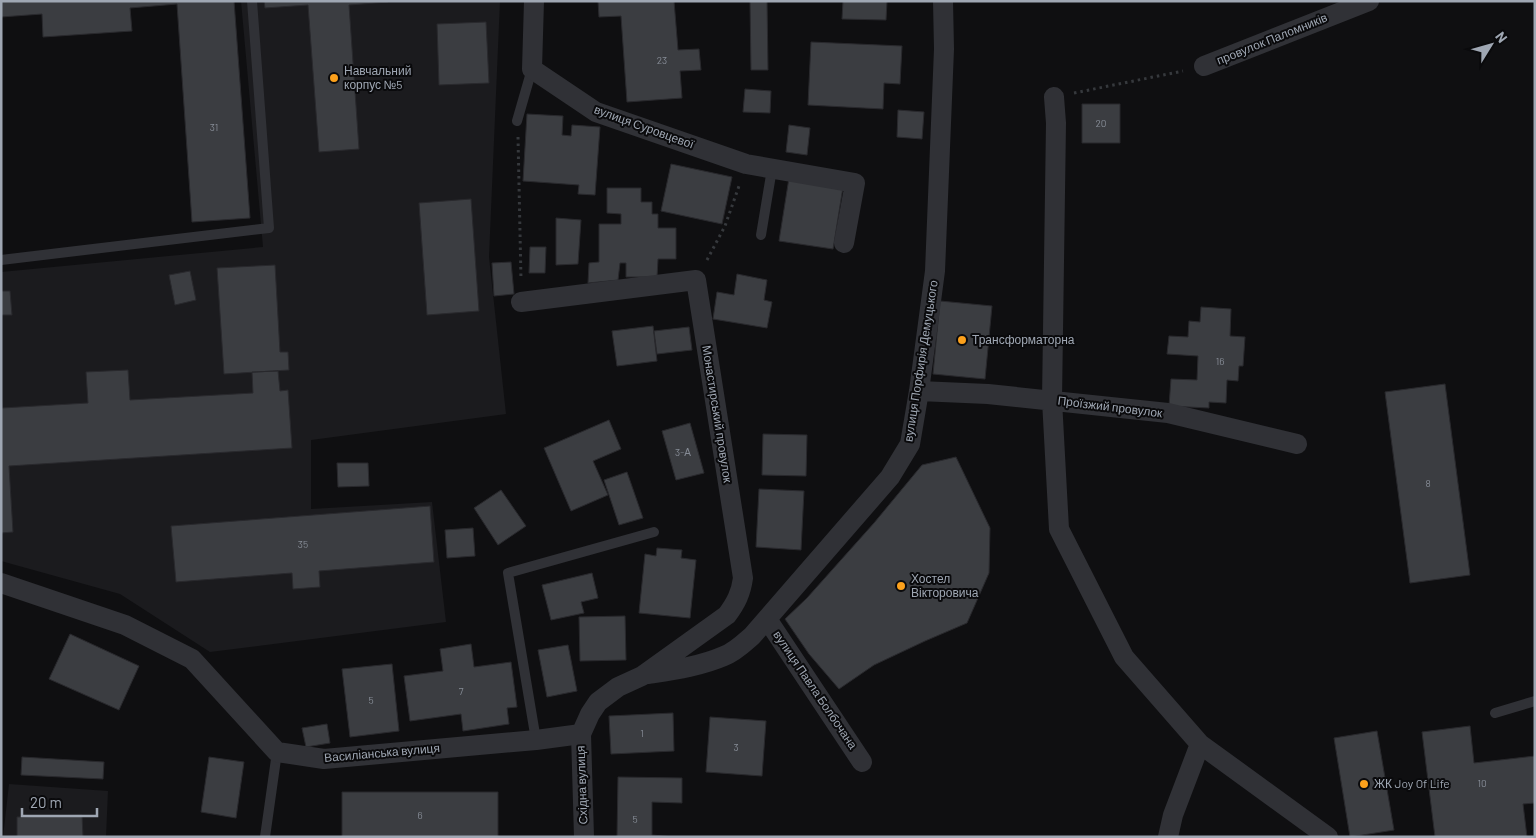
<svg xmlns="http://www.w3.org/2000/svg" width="1536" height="838" font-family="Barlow,sans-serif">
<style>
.built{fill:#1b1b1e}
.building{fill:#3b3d41;stroke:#29292d}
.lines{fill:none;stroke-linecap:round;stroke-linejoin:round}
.path{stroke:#36393d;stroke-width:3;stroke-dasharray:2.5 4;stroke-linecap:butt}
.service{stroke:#303136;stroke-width:10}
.minor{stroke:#303136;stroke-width:20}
.poi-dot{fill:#fca11c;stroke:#0a0a0c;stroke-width:2}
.labels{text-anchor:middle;stroke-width:4;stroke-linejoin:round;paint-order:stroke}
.number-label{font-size:10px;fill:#868c96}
.street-label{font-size:12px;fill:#9fa7b3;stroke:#0a0a0c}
.poi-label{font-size:12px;fill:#9fa7b3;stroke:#0a0a0c;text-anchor:start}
</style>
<rect width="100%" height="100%" fill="#0f0f11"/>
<path class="built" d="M241,1H500L489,257L506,414L311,440V509L432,502L446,622L210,652L120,594L1,561V272L263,247Z
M9,784L108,791L106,837H3Z"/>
<path class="building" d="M1,1H234L250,218L192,222L177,4L130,8L132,31L43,37L42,14L1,17Z
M264,1H388V2L349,5L359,149L319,152L308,5L265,8Z
M598,1H674L678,50L699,49L701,70L680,71L682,98L627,102L621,16L599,17Z
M750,1H767L768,70H751Z
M843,1H887L886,20L842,19Z
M486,22L489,83L439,85L437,24Z
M811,42L902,46L900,84L884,83L883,109L808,105Z
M745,89L771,91L770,113L743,112Z
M1082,104H1120V143H1082Z
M898,110L924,112L922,139L897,137Z
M527,114L563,116L562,135L571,136L572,125L600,127L595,195L578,194L579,185L523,181Z
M789,125L810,128L807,155L786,152Z
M671,164L732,177L722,224L661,211Z
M789,178L843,187L833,249L779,241Z
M607,188H641V202H652V214H658V228H676V259H658L657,277H626V263H620L618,280L588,283L589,263L599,262V224H621V214L607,213Z
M471,199L479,311L427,315L419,203Z
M556,218L581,220L578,264L556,265Z
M530,247H546L545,273H529Z
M511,262L514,294L494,296L492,263Z
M275,265L280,352H288L289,370L224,374L217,268Z
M190,271L196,300L175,305L169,275Z
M737,274L767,280L764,300L772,302L767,328L713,319L717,292L734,295Z
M1,291H10L12,315H1Z
M940,301L992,306L985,379L933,374Z
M1201,307L1231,309L1230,336L1245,337L1243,366H1239L1238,381L1227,380L1226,403L1209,402V408L1169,406L1171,379L1197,380L1198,356L1167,354L1169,336L1188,337L1189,321L1200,322Z
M653,326L657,361L617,366L612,331Z
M689,327L692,350L657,354L654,331Z
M128,370L130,400L253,393L252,372L278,371L280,391L288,390L292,448L9,466L13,532L1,533V392L2,408L88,403L86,372Z
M1445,384L1470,575L1410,583L1385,392Z
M609,420L621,449L593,461L608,495L571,511L544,448Z
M690,423L704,473L676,480L662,431Z
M763,434L807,435L806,476L762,475Z
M956,457L990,528L989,573L967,623L925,641L874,665L839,689L809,654L785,619L807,598L874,523L922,465Z
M337,463H368L369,486L338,487Z
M627,472L643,518L619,525L604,480Z
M759,489L804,491L801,550L756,547Z
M501,490L526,526L498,545L474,508Z
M430,506L434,562L319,571L320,587L293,589L292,573L176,582L171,526Z
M473,528L475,556L447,558L445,530Z
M657,548L682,550L681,558L696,560L690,618L639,613L645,554L656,556Z
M592,573L598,598L581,602L584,613L551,620L542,585Z
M625,616L626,660L580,661L579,617Z
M70,634L139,666L119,710L49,679Z
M471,644L474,667L511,662L517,707L507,708L509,724L463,731L461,714L410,721L404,676L443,671L440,649Z
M568,645L577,691L547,697L538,650Z
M392,664L399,731L350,737L342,669Z
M673,713L674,751L611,754L609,716Z
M710,717L766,721L762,776L706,772Z
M327,724L330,743L306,747L302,728Z
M1470,726L1474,763L1535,756V803L1523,804L1527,837H1435L1422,732Z
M1377,731L1394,830L1350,837L1334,738Z
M22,757L104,762L103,779L21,775Z
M209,757L244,762L236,818L201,812Z
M618,777L682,778V803L652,802V835L674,837H617Z
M342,792H498V837H342Z
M82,815L83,837H17V817Z"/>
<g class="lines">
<path class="path" d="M1074,93L1183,71
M518,137L521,280
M707,260L725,226L739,186"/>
<path class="service" d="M517,121L532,69
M761,235L772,169
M1,260L269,228L252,1
M1495,713L1535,701
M536,740L508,573L654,532
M265,837L277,752"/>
<path class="minor" d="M534,1L532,69L596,112L746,164L855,183L844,243
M1204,66L1369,1
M1054,97L1056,123L1052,400L1059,529L1124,657L1200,744L1328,837
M919,391L988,394L1168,413L1297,444
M1,583L125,625L192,659L277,752L324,759L536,740L581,734L590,714L598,702L618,687L642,676L727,615C736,603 741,593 743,578L696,280L521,302
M767,619L862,762
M649,674C674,670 701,666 724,656C735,652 744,643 752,636L890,477L910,444L919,391L935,271L944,49L943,1
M581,734L584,837
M1168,837L1173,815L1200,744"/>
</g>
<g class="poi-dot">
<circle cx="334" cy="78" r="5"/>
<circle cx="962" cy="340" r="5"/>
<circle cx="901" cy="586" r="5"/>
<circle cx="1364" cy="784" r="5"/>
</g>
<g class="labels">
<g class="number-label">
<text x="662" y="64">23</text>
<text x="1101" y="127">20</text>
<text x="214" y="131">31</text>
<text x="1220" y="365">16</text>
<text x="683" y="456">3-А</text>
<text x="1428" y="487">8</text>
<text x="303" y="548">35</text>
<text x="461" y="695">7</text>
<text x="371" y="704">5</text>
<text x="642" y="737">1</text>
<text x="736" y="751">3</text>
<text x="1482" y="787">10</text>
<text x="420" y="819">6</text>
<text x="635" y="823">5</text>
</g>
<g class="street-label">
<text transform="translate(1272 39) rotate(-22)" y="4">провулок Паломників</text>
<text transform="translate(644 127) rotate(20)" y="4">вулиця Суровцевої</text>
<text transform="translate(921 361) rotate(-81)" y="4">вулиця Порфирія Демуцького</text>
<text transform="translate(1110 407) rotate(7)" y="4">Проїзжий провулок</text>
<text transform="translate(717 414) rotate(81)" y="4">Монастирський провулок</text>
<text transform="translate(815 690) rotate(56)" y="4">вулиця Павла Болбочана</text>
<text transform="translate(382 753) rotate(-5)" y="4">Василіанська вулиця</text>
<text transform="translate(582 785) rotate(-92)" y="4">Східна вулиця</text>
</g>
<g class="poi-label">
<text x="344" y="75">Навчальний<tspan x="344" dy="14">корпус №5</tspan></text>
<text x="972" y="344">Трансформаторна</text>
<text x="911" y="583">Хостел<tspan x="911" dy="14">Вікторовича</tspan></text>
<text x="1374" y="788">ЖК Joy Of Life</text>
</g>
</g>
<rect width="1536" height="838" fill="none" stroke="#9fa7b3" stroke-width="5"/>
<g transform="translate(1491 45) rotate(53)" stroke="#0a0a0c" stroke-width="4" paint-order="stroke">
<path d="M0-4L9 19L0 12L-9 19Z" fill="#9fa7b3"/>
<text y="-8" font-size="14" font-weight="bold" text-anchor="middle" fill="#9fa7b3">N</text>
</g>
<path d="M22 808v8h75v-8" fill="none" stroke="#9fa7b3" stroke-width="2.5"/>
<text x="30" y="808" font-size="15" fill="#9fa7b3" stroke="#0a0a0c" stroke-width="4" paint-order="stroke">20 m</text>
</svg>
